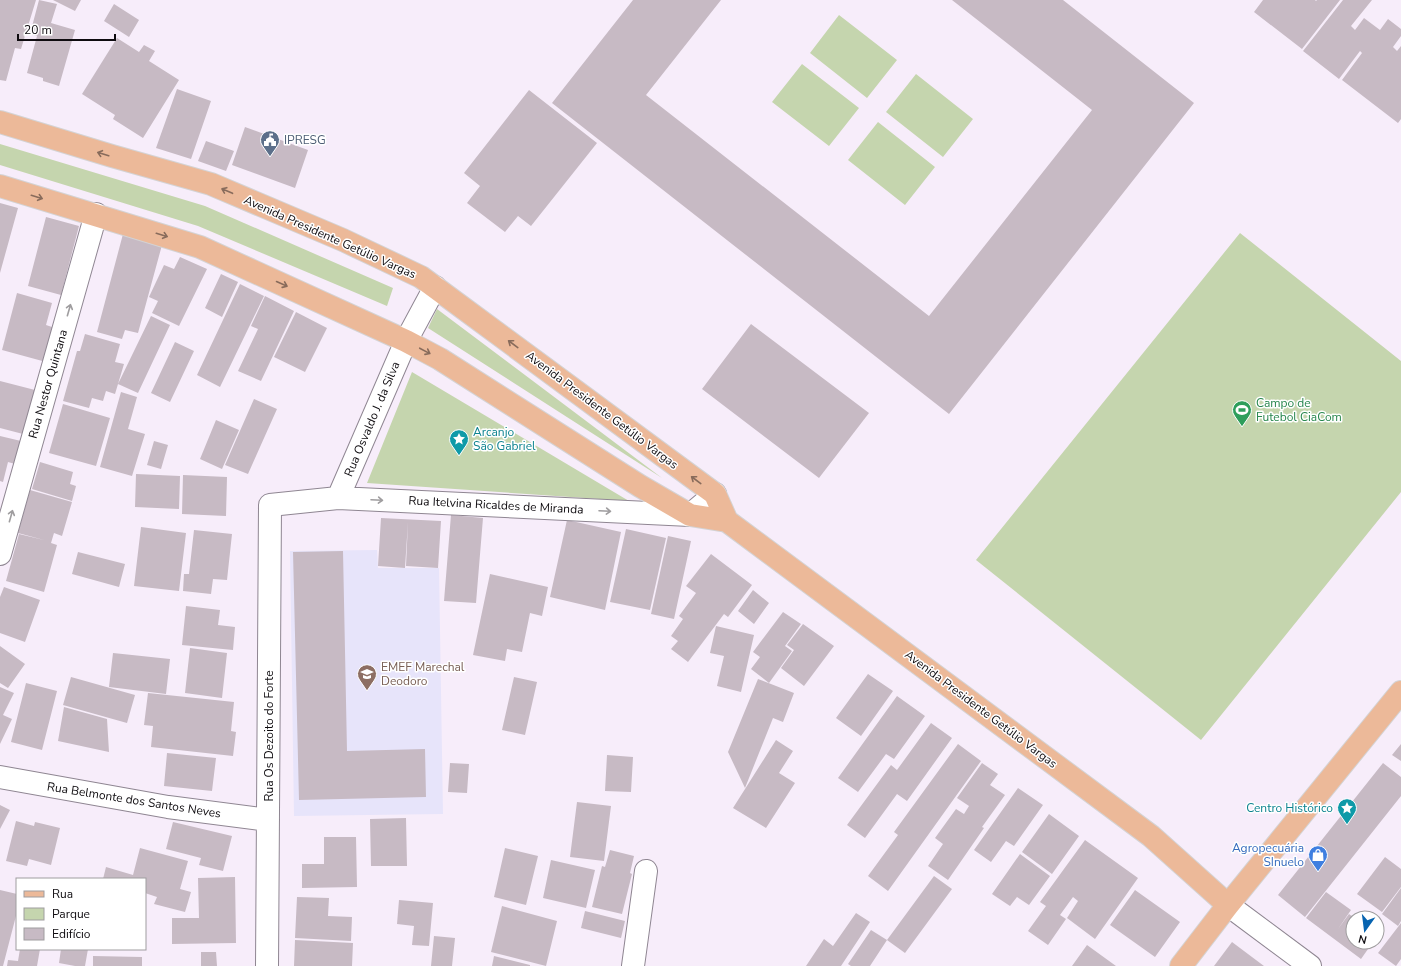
<svg xmlns="http://www.w3.org/2000/svg" width="1401" height="966" font-family="'Nunito Sans',sans-serif">
<style>
.education{fill:#e7e4fa}
.green{fill:#c5d5ae}
.building{fill:#c7bac4}
.lines{fill:none;stroke-linecap:round;stroke-linejoin:round}
.minor-casing{stroke:#8f8692;stroke-width:24}
.major-casing{stroke:#d4d3d4;stroke-width:24}
.minor{stroke:#fff;stroke-width:22}
.major{stroke:#ecb999;stroke-width:22}
.oneway{stroke:#886b5b}
.oneway2{stroke:#9f9d9f}
.labels{text-anchor:middle;stroke-width:3;stroke-linejoin:round;paint-order:stroke}
.service-label{font-size:12px;fill:#4e5e75;stroke:#fff;text-anchor:start}
.street-label{font-size:12px;fill:#0e0b0f;stroke:#fff}
.leisure-label{font-size:12px;fill:#27864d;stroke:#fff;text-anchor:start}
.culture-label{font-size:12px;fill:#0d838f;stroke:#fff;text-anchor:start}
.education-label{font-size:12px;fill:#785e54;stroke:#fff;text-anchor:start}
.shop-label{font-size:12px;fill:#366cbe;stroke:#fff;text-anchor:end}
</style>
<rect width="100%" height="100%" fill="#f7edfa"/>
<path class="education" d="M377,550L378,568H439L443,814L294,816L290,551Z"/>
<path class="green" d="M839,15L897,60L867,98L810,53Z
M802,64L859,108L829,146L772,102Z
M916,74L973,119L943,157L886,112Z
M878,122L935,167L905,205L848,160Z
M0,144L205,206L393,288L387,306L198,226L0,165Z
M1240,233L1401,361V492L1201,740L976,560Z
M437,309L662,478L428,328Z
M412,372L629,501L367,483Z"/>
<path class="building" d="M0,0H36L21,49L15,48L6,81L0,80Z
M39,0L57,4L51,23L75,30L59,86L43,81V78L27,73L37,36L30,34Z
M53,0H81L75,11Z
M633,0H721L646,95L929,316L1092,110L952,0H1063L1194,103L949,414L552,103Z
M1263,0H1315L1316,1L1317,0H1340L1302,49L1254,12Z
M1343,0H1372L1351,26L1355,30L1364,18L1380,30L1388,19L1401,29V36L1393,47L1397,51L1401,46V119L1398,123L1342,80L1362,53L1360,51L1339,79L1303,51Z
M114,4L139,20L129,37L104,21Z
M117,38L139,52L144,45L155,51L149,61L179,80L143,138L113,119L115,115L82,94Z
M177,89L211,101L191,159L156,148Z
M529,90L597,143L531,226L518,216L505,232L467,203L480,186L464,173Z
M245,127L308,150L295,188L232,165Z
M206,141L234,151L226,171L198,161Z
M0,203L18,208L0,273Z
M46,217L79,226L61,295L28,286Z
M123,234L162,245L138,333L125,330L122,339L97,332Z
M180,257L207,269L179,326L152,313L158,301L149,297L164,265L174,269Z
M221,274L238,282L222,317L205,308Z
M240,284L264,296L220,387L197,375Z
M17,293L52,303L46,325L55,328L46,362L2,350Z
M265,296L294,311L261,381L238,371L258,329L251,326Z
M296,312L327,328L305,372L274,357Z
M151,316L170,325L138,393L118,384Z
M751,324L869,413L819,478L702,389Z
M85,334L120,344L115,362L124,364L115,394L106,391L103,401L92,398L89,408L63,401L77,351H80Z
M175,342L194,351L170,402L151,393Z
M0,381L35,390L23,434L0,428Z
M121,392L137,397L128,429L145,434L132,476L100,467Z
M254,399L277,409L248,474L225,465Z
M63,404L110,418L96,466L49,453Z
M216,420L239,430L222,469L200,459Z
M0,436L21,441L15,464L8,462L3,482L0,481Z
M154,441L168,445L161,469L147,465Z
M40,462L73,472L70,484L76,486L72,501L32,489Z
M136,474L180,476L179,509L135,507Z
M183,475L227,477L226,516L182,514Z
M30,490L72,502L62,536L54,533L51,543L57,545L44,592L6,581L19,534L44,540L18,533Z
M451,515L483,518L476,603L444,601Z
M381,518L441,521L438,568L406,566L408,522L405,568L378,566Z
M567,520L621,532L605,610L550,597Z
M141,527L186,533L179,591L134,586Z
M626,529L666,538L650,610L610,602Z
M194,530L232,534L227,580L213,579L211,594L183,591L184,574H189Z
M668,536L691,541L674,619L651,614Z
M343,551L347,751L425,749L426,797L299,800L293,552Z
M78,552L125,564L119,587L72,574Z
M711,554L752,585L728,617L724,614L688,662L671,649L678,641L671,636L683,619L679,616L696,593L686,586Z
M490,574L548,587L542,616L530,613L522,652L507,649L505,661L473,655Z
M4,587L40,600L25,642L0,633V597Z
M753,590L769,603L754,624L738,611Z
M186,606L220,610L218,625L235,627L233,650L182,645Z
M783,612L801,624L785,646L792,651L769,683L751,669L760,657L753,652Z
M803,624L834,646L804,686L781,668L794,650L787,645Z
M716,626L754,635L741,692L717,686L724,656L710,653Z
M0,646L25,664L8,688L0,683Z
M190,648L227,653L222,698L185,693Z
M113,653L170,659L166,694L109,687Z
M868,674L893,691L861,736L836,718Z
M71,677L135,695L127,723L63,705Z
M514,677L537,682L525,735L502,730Z
M758,679L794,693L783,722L773,718L745,788L728,752Z
M26,683L57,691L42,750L11,742Z
M0,687L14,693L3,715L12,719L0,744Z
M148,693L234,702L231,731L236,732L233,756L151,747L153,726L144,725Z
M897,696L925,716L894,759L886,754L858,792L838,778Z
M64,707L107,719L109,752L58,741Z
M931,723L952,738L907,801L897,794L865,838L847,825L891,765L897,770Z
M776,740L793,751L779,773L795,783L766,828L733,808Z
M958,744L981,761L888,891L868,876L898,835L894,832Z
M1401,744V761L1392,755Z
M167,753L216,758L212,791L164,786Z
M607,755L633,757L631,792L605,791Z
M450,763L469,764L467,793L448,792Z
M982,763L998,774L990,785L1005,795L982,827L984,828L948,880L928,866L943,844L935,838L956,809L964,814L969,806L957,798Z
M1383,763L1401,777V796L1305,917L1278,895Z
M1018,788L1043,805L1014,846L1006,841L991,862L974,850Z
M577,802L611,806L604,861L570,857Z
M0,805L10,810L0,829Z
M1049,814L1079,836L1052,874L1022,852Z
M406,818L407,866H371L370,819Z
M16,821L34,826L35,822L60,828L51,865L29,859L27,866L6,861Z
M173,822L232,836L223,871L199,865L201,858L166,849Z
M324,837H356L357,887L302,888V864H324Z
M1085,840L1138,878L1095,939L1067,918L1078,901L1073,897L1060,915L1066,919L1048,945L1028,931L1046,906L1040,902Z
M140,848L188,861L180,889L191,892L185,912L154,904L157,897L145,893V879H103L106,867L133,875Z
M505,848L538,856L526,905L494,897Z
M610,850L634,856L630,873L632,874L622,914L592,907L602,866L605,867Z
M1020,854L1050,876L1029,905L1017,897L1010,906L992,894Z
M1385,857L1401,869V887L1382,912L1357,894Z
M551,860L595,870L586,908L543,898Z
M934,876L952,889L905,953L887,940Z
M235,877L236,943L172,944V918H199L198,878Z
M1401,888V921L1398,926L1382,914Z
M0,890L17,894V912L3,966H0Z
M1135,890L1180,922L1155,957L1110,925Z
M1326,892L1351,910L1338,929L1349,914L1353,917V942H1373L1361,959L1306,918Z
M297,897L329,898L328,916L352,917L351,941L295,938Z
M399,900L433,903L429,946L412,945L414,926L397,924Z
M502,906L557,921L546,966L491,952Z
M585,911L625,921L621,938L581,928Z
M856,913L870,922L841,966H806L824,939L833,946Z
M1401,923V959L1396,966L1378,953Z
M871,930L887,940L870,966H851L848,964Z
M434,936L455,938L452,966H431Z
M295,940L353,943L352,966H294Z
M1232,942L1264,966H1214Z
M1087,945L1116,966H1072Z
M20,949H40L37,966H7L8,960L18,961Z
M61,949H88L85,966H75L59,963Z
M201,952H216L217,966H201Z
M93,956L142,957V966H93Z
M494,956L530,965V966H492Z"/>
<g class="lines">
<g class="minor-casing">
<path id="minor" d="M338,498L406,341L435,287
M0,554L96,214
M0,777L168,807L268,820
M1228,905L1310,966
M267,966L270,505L338,498L690,515L715,494
M633,966L646,871"/>
</g>
<g class="major-casing">
<path id="major" d="M0,122L112,156L211,184L343,240L421,277L715,494L727,521
M0,186L200,247L406,341L440,359L640,486L690,515L727,521L1151,836L1228,905
M1181,966L1228,905L1401,692"/>
</g>
<use href="#minor" class="minor"/>
<use href="#major" class="major"/>
</g>
<defs><path id="oneway-shaft" d="M-6 0H5M1.5-3L5.5 0L1.5 3" fill="none" stroke-width="1.6" stroke-linecap="round" stroke-linejoin="round"/></defs>
<g class="oneway">
<use href="#oneway-shaft" transform="translate(103 154) rotate(-163)"/>
<use href="#oneway-shaft" transform="translate(227 191) rotate(-157)"/>
<use href="#oneway-shaft" transform="translate(37 197) rotate(17)"/>
<use href="#oneway-shaft" transform="translate(162 235) rotate(17)"/>
<use href="#oneway-shaft" transform="translate(282 284) rotate(24)"/>
<use href="#oneway-shaft" transform="translate(513 344) rotate(-143)"/>
<use href="#oneway-shaft" transform="translate(425 351) rotate(28)"/>
<use href="#oneway-shaft" transform="translate(696 480) rotate(-143)"/>
</g>
<g class="oneway2">
<use href="#oneway-shaft" transform="translate(69 310) rotate(-74)"/>
<use href="#oneway-shaft" transform="translate(377 500) rotate(3)"/>
<use href="#oneway-shaft" transform="translate(605 511) rotate(3)"/>
<use href="#oneway-shaft" transform="translate(11 516) rotate(-74)"/>
</g>
<defs>
<g id="civic-pin" transform="scale(1)"><path d="M0 17L-7.5 6A9.5 9.5 0 1 1 7.5 6Z" fill="#5c6f8a" stroke="#fff"/><path d="M-.6-6.5H3V-4.5H.6V-3L4-1V1h2V6H-6V1h2V-1L-.6-3ZM-1.2 2.5V6h2.4V2.5Z" fill="#fff"/></g>
<g id="stadium-pin" transform="scale(1)"><path d="M0 17L-7.5 6A9.5 9.5 0 1 1 7.5 6Z" fill="#2e9e5b" stroke="#fff"/><path d="M0-5a6.5 5 0 1 0 0 10a6.5 5 0 1 0 0-10ZM-3.5-1.8h7v3.6h-7Z" fill="#fff"/></g>
<g id="sight-pin" transform="scale(1)"><path d="M0 17L-7.5 6A9.5 9.5 0 1 1 7.5 6Z" fill="#0f9aa8" stroke="#fff"/><path d="M0-6L1.8-2.2L6-1.7L2.9 1.2L3.7 5.4L0 3.3L-3.7 5.4L-2.9 1.2L-6-1.7L-1.8-2.2Z" fill="#fff"/></g>
<g id="school-pin" transform="scale(1)"><path d="M0 17L-7.5 6A9.5 9.5 0 1 1 7.5 6Z" fill="#8d6e63" stroke="#fff"/><path d="M0-5L7-2L0 1L-7-2ZM-4 1L0 2.5L4 1V4Q0 6-4 4Z" fill="#fff"/></g>
<g id="shop-pin" transform="scale(1)"><path d="M0 17L-7.5 6A9.5 9.5 0 1 1 7.5 6Z" fill="#3f7fe0" stroke="#fff"/><path d="M-5-2.5h2.3a2.7 3.5 0 0 1 5.4 0H5L5.5 6h-11ZM-1.5-2.5h3a1.5 2.3 0 0 0-3 0Z" fill="#fff"/></g>
</defs>
<g fill-rule="evenodd">
<use href="#civic-pin" x="270" y="140"/>
<use href="#stadium-pin" x="1242" y="410"/>
<use href="#sight-pin" x="459" y="439"/>
<use href="#school-pin" x="367" y="674"/>
<use href="#sight-pin" x="1347" y="808"/>
<use href="#shop-pin" x="1318" y="855"/>
</g>
<g class="labels">
<g class="service-label">
<text x="284" y="144">IPRESG</text>
</g>
<g class="street-label">
<text transform="translate(330 237) rotate(24)" y="4">Avenida Presidente Getúlio Vargas</text>
<text transform="translate(48 384) rotate(-74)" y="4">Rua Nestor Quintana</text>
<text transform="translate(602 410) rotate(37)" y="4">Avenida Presidente Getúlio Vargas</text>
<text transform="translate(372 419) rotate(-67)" y="4">Rua Osvaldo J. da Silva</text>
<text transform="translate(496 505) rotate(3)" y="4">Rua Itelvina Ricaldes de Miranda</text>
<text transform="translate(981 709) rotate(37)" y="4">Avenida Presidente Getúlio Vargas</text>
<text transform="translate(269 736) rotate(-90)" y="4">Rua Os Dezoito do Forte</text>
<text transform="translate(134 800) rotate(9)" y="4">Rua Belmonte dos Santos Neves</text>
</g>
<g class="leisure-label">
<text x="1256" y="407">Campo de<tspan x="1256" dy="14">Futebol CiaCom</tspan></text>
</g>
<g class="culture-label">
<text x="473" y="436">Arcanjo<tspan x="473" dy="14">São Gabriel</tspan></text>
<text x="1333" y="812" text-anchor="end">Centro Histórico</text>
</g>
<g class="education-label">
<text x="381" y="671">EMEF Marechal<tspan x="381" dy="14">Deodoro</tspan></text>
</g>
<g class="shop-label">
<text x="1304" y="852">Agropecuária<tspan x="1304" dy="14">SInuelo</tspan></text>
</g>
</g>
<rect x="16" y="878" width="130" height="72" fill="#ffffff" stroke="#9f9d9f"/>
<rect x="24" y="891" width="20" height="6" fill="#ecb999" stroke="#9f9d9f"/>
<text x="52" y="898" font-size="12" fill="#0e0b0f">Rua</text>
<rect x="24" y="908" width="20" height="12" fill="#c5d5ae" stroke="#9f9d9f"/>
<text x="52" y="918" font-size="12" fill="#0e0b0f">Parque</text>
<rect x="24" y="928" width="20" height="12" fill="#c7bac4" stroke="#9f9d9f"/>
<text x="52" y="938" font-size="12" fill="#0e0b0f">Edifício</text>
<g transform="translate(1365 930) rotate(194)"><circle r="19" fill="#ffffff" stroke="#9f9d9f"/>
<path d="M0-3L7 15L0 10L-7 15Z" fill="#0663b0"/>
<text y="-6" font-size="11" font-weight="bold" text-anchor="middle" fill="#0e0b0f">N</text>
</g>
<path d="M18 34v6h97v-6" fill="none" stroke="#0e0b0f" stroke-width="2"/>
<text x="24" y="34" font-size="12" fill="#0e0b0f" stroke="#ffffff" stroke-width="3" paint-order="stroke">20 m</text>
</svg>
